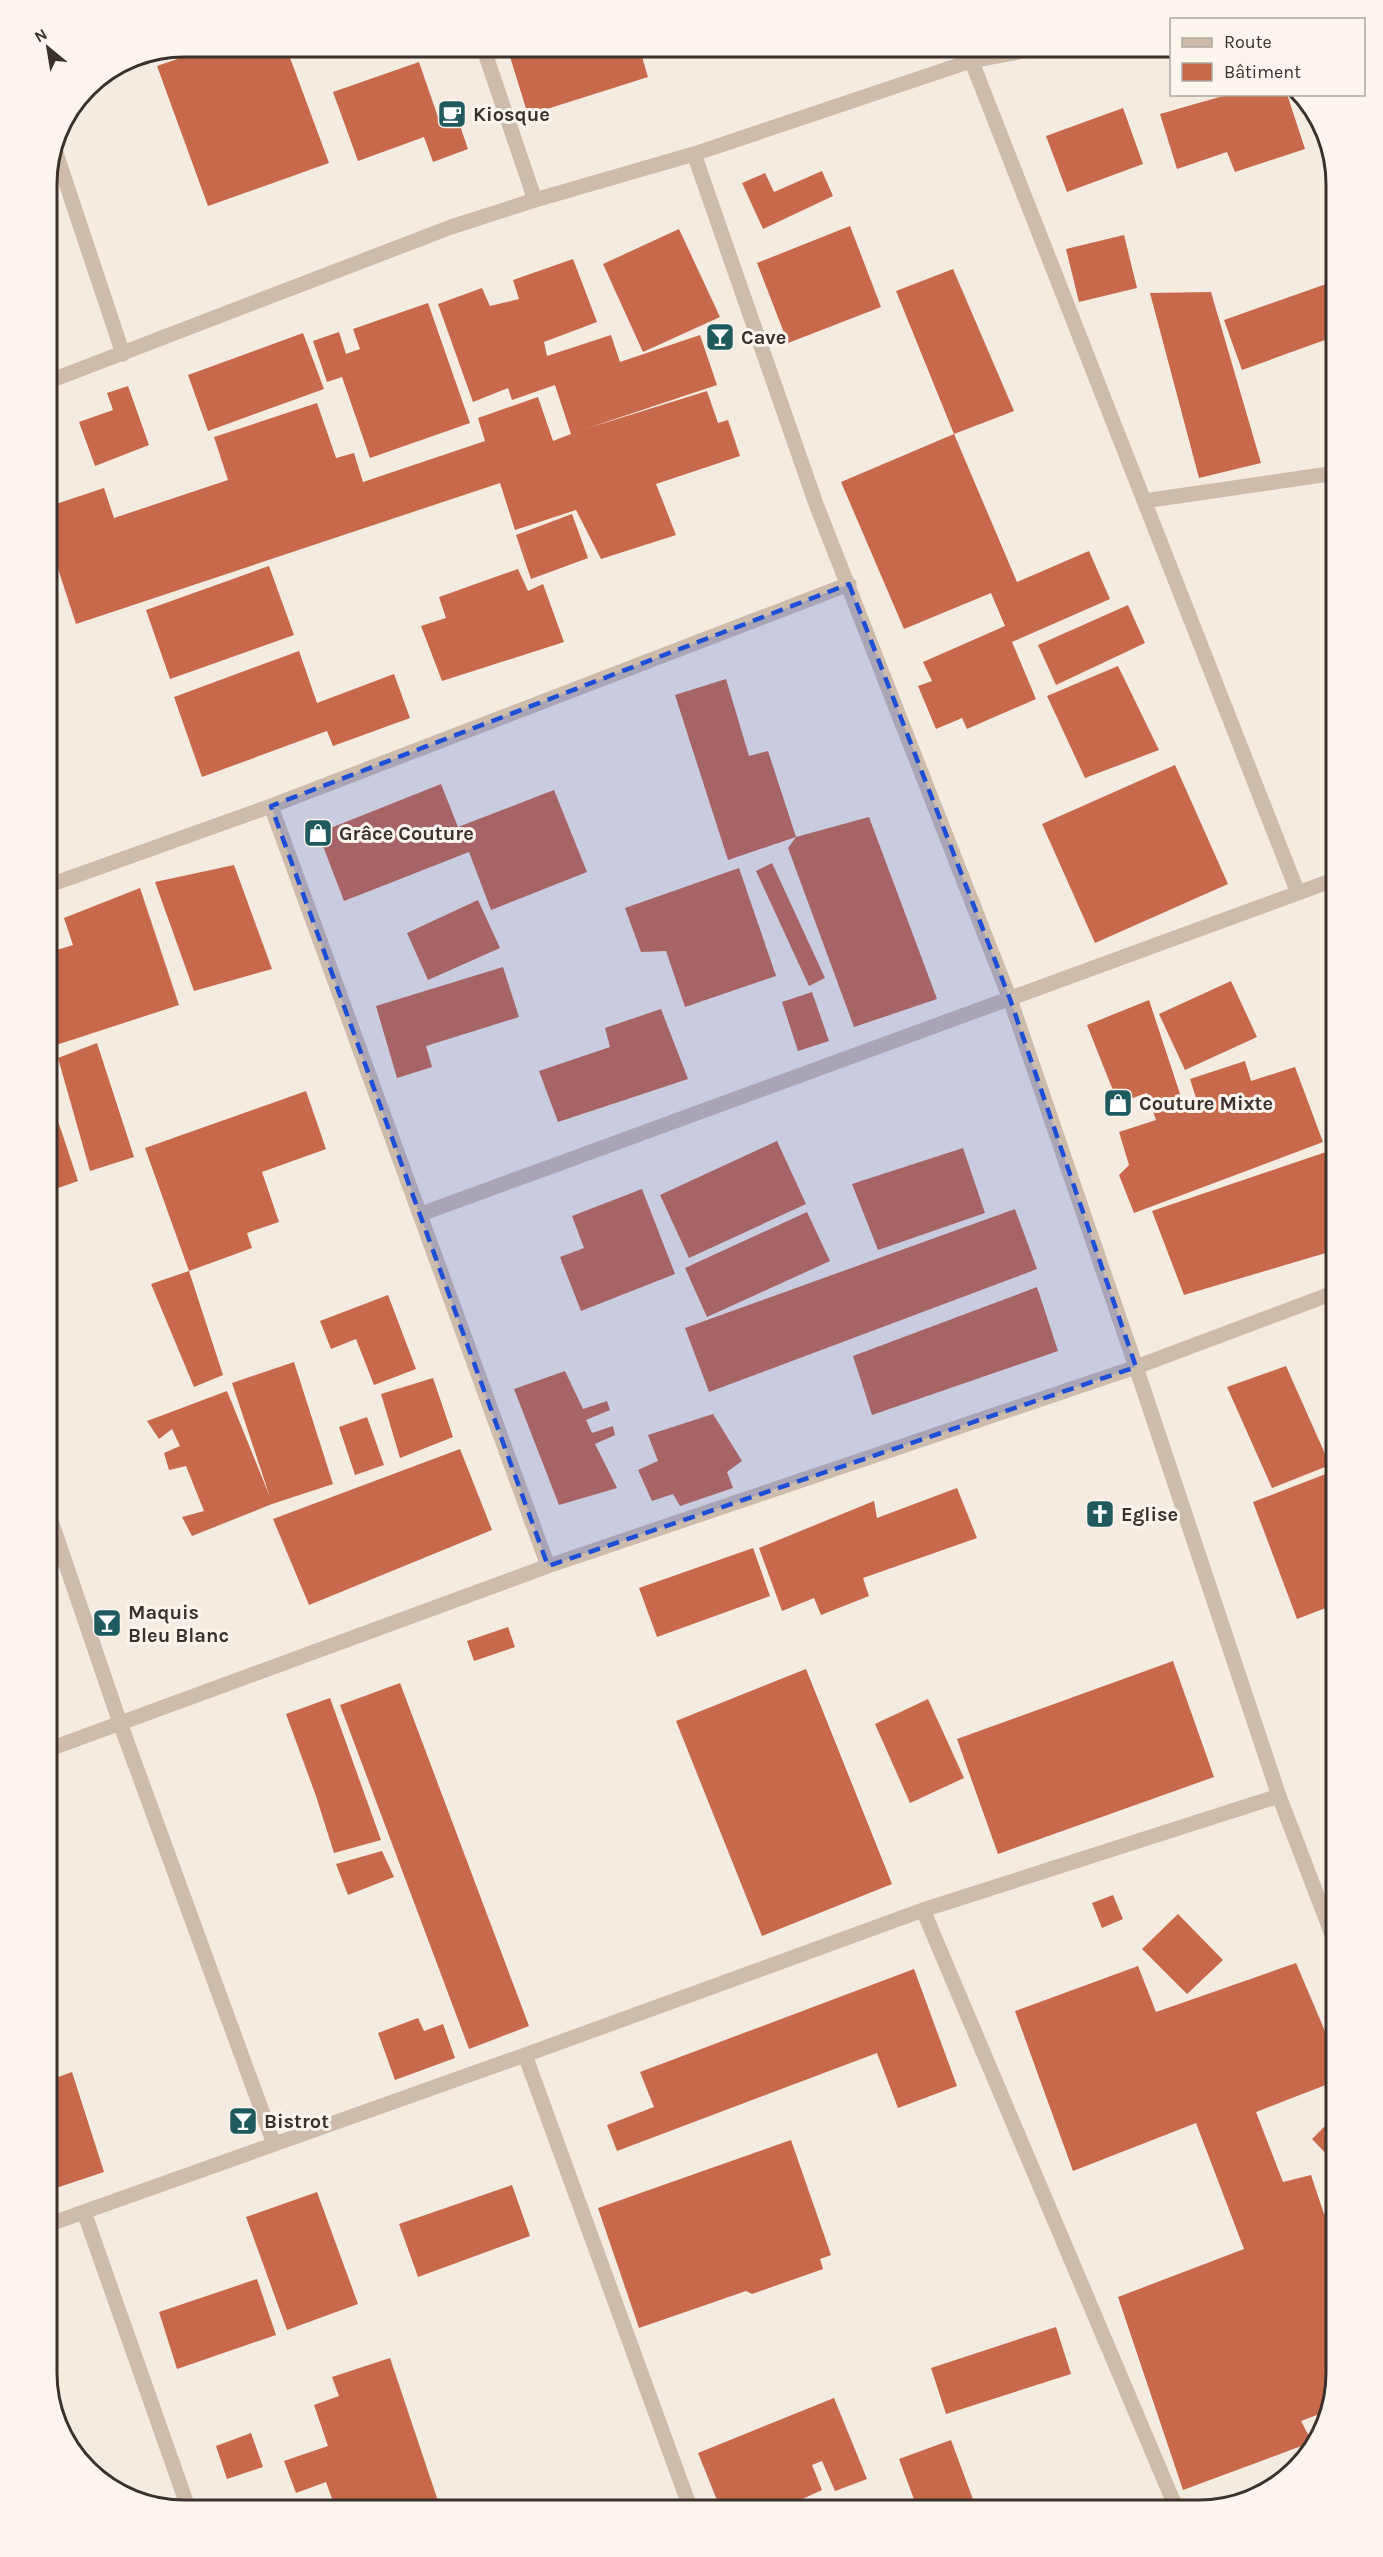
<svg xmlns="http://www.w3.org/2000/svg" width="1383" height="2557" font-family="Karla,sans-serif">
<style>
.building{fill:#c8694b}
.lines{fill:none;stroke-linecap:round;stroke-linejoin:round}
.street{stroke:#cdbbac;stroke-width:15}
.marked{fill:#1d4ed8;fill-opacity:0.2;stroke:#1d4ed8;stroke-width:4.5;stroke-dasharray:12 8;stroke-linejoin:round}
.labels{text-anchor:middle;stroke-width:6;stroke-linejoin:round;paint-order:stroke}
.poi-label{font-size:20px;font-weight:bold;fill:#3b302b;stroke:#fbf5ee;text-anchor:start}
.rim{fill:none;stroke:#3b302b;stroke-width:3}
</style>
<rect width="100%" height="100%" fill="#f4ebe1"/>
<path class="building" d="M212,47H286L329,163L208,206L157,66Z
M507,47H639L648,77L528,115Z
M419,62L441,126L458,120L468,149L433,162L424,137L358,161L333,92Z
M1230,94H1287L1305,149L1235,172L1227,152L1177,169L1160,114Z
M1123,108L1143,164L1067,192L1046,136Z
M1318,122L1326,131L1330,153H1329Z
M822,171L833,196L763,229L742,183L765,173L774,192Z
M850,226L881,307L788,343L757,263Z
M679,229L720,317L643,352L603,264Z
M1124,235L1137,288L1079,302L1066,249Z
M573,259L597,322L544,342L547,356L611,335L620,362L700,335L717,385L585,429L707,391L718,423L728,420L740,456L656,484L676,535L601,559L576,510L515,530L500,483L76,624L47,535V507L104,488L114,518L228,480L214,437L317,403L336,458L354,453L363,482L485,441L478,418L538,397L553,441L571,434L555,385L512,400L508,388L473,402L438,304L482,288L490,306L519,299L513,280Z
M1336,262V336L1242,370L1224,320L1332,282L1329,266Z
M953,269L1014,411L954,434L896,291Z
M1211,292L1261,463L1199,478L1150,293Z
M428,303L470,423L370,458L342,377L327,382L313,341L339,332L346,354L360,349L353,329Z
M303,333L324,389L208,431L188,375Z
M128,386L149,445L95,466L79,422L113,410L107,393Z
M954,434L1017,582L1089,551L1110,599L1012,642L1036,699L967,729L962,718L936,729L918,686L932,681L923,662L1005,626L991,593L904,629L841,482Z
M572,514L588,558L531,579L516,535Z
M269,566L294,635L170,679L146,610Z
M518,569L528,591L543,584L564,642L442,681L421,626L446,618L439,597Z
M1128,605L1145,643L1056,685L1038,645Z
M299,651L317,703L394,674L410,718L333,746L327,731L202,777L174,697Z
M1118,666L1159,750L1085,778L1047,696Z
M726,679L749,756L768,751L796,837L728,860L675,695Z
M1175,765L1228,884L1095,943L1042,824Z
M441,784L458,827L554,790L587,872L491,910L469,852L344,901L318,833Z
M869,817L937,999L854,1027L788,848L796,837Z
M772,863L825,978L809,986L756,871Z
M234,865L272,969L194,991L155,882Z
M739,868L776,976L685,1007L666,951L641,952L625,908Z
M140,888L179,1005L47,1048V1022L55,1041L47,1013V953L73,945L64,918Z
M478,900L500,948L428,980L407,933Z
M503,967L519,1017L426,1046L432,1067L397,1078L376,1006Z
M1231,981L1257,1037L1185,1070L1159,1014Z
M812,992L829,1041L798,1051L782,1002Z
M1149,1000L1186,1112L1199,1107L1190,1079L1245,1061L1251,1081L1295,1067L1323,1142L1134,1213L1119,1175L1129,1165L1119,1132L1156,1120L1147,1093L1118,1103L1087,1025Z
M661,1009L688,1079L558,1122L539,1071L610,1047L605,1028Z
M97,1043L134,1157L90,1171L58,1058Z
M47,1088L78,1181L47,1192Z
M306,1091L326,1149L262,1172L279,1222L247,1233L252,1248L189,1271L145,1148Z
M777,1141L806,1204L689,1258L660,1195Z
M963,1148L985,1213L878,1250L852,1184Z
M1326,1152L1336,1180V1250L1184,1295L1152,1211Z
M642,1189L675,1274L581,1311L560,1257L584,1248L572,1216Z
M1015,1209L1037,1269L709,1392L685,1328Z
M807,1212L830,1261L707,1317L685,1268Z
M189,1271L223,1375L194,1387L151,1284Z
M1037,1287L1058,1351L872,1415L853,1356Z
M388,1295L416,1369L374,1385L356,1339L331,1349L320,1321Z
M294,1362L333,1484L272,1504L192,1536L182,1517L204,1511L186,1466L169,1470L164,1453L180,1446L172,1429L159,1439L147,1421L227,1391L270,1497L232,1383Z
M1286,1366L1330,1465L1272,1488L1227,1387Z
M565,1371L583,1409L607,1401L610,1410L586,1420L592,1433L613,1426L615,1435L595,1444L617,1488L559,1505L514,1389Z
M433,1378L453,1437L400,1458L381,1394Z
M713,1414L742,1461L727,1472L733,1488L680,1506L673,1494L652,1501L638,1470L658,1461L648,1435Z
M367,1417L384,1465L355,1475L339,1427Z
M460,1449L492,1530L309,1605L273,1519Z
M1336,1470V1604L1297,1619L1253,1502Z
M957,1488L977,1538L863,1578L869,1596L821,1615L814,1598L782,1611L759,1548L874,1501L877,1518Z
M753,1548L770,1596L657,1637L639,1588Z
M508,1627L515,1647L474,1661L467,1641Z
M1173,1661L1214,1777L998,1854L957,1739Z
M806,1669L892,1884L762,1936L676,1721Z
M400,1683L529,2026L469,2049L340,1705Z
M330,1698L381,1840L334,1853L316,1796L286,1714Z
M928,1699L964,1778L910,1803L875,1724Z
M382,1851L394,1877L348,1895L336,1864Z
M1113,1895L1123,1919L1102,1928L1092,1903Z
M1178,1914L1223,1960L1187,1994L1142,1949Z
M1296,1963L1336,2057V2081L1256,2112L1283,2182L1311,2175L1324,2214L1336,2209V2373L1325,2412L1301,2421L1312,2442L1183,2490L1118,2297L1244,2249L1196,2123L1073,2171L1015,2011L1138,1966L1156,2012Z
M914,1969L957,2086L898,2108L877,2053L617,2151L607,2125L654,2107L640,2072Z
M418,2018L424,2031L443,2024L455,2058L395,2080L378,2033Z
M72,2072L104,2172L47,2191V2081Z
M1332,2119L1336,2124V2164L1312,2139Z
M791,2140L831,2255L820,2259L823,2269L752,2294L746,2291L639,2328L598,2208Z
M512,2185L530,2236L418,2277L399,2224Z
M317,2192L358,2304L287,2330L246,2217Z
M257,2279L276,2335L177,2369L159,2312Z
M1056,2327L1071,2374L946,2414L931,2368Z
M390,2358L441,2510H336L326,2482L296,2493L284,2461L328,2446L314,2405L339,2396L332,2377Z
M834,2398L867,2479L835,2491L822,2461L812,2465L822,2490L778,2510H721L698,2453Z
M251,2433L263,2467L227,2479L216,2446Z
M951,2440L977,2510H918L899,2459Z
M1110,2501L1114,2510H1086Z"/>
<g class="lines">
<path class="street" d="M483,47L535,200
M966,47L1298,893
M54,147L123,354
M694,154L816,504L1010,999L1136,1367L1279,1796L1336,1945
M47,382L451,227L535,200L694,154L971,61L1045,47
M1144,501L1336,473
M271,806L548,1566
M47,886L271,806L849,584
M421,1214L1336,879
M47,1509L120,1723L274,2144
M47,1750L548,1566L1136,1367L1336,1292
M923,1910L1177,2510
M525,2055L691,2510
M84,2212L189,2510
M47,2225L525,2055L923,1910L1279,1796"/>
</g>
<path class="marked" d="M849,584L1010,999L1136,1367L548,1566L271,806Z"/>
<defs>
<g id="cafe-square" transform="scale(1.5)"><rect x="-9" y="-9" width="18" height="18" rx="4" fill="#1f5a5e" stroke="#fbf5ee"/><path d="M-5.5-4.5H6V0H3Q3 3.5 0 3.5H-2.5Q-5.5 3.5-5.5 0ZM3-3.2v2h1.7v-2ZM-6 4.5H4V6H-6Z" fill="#fff"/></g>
<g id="bar-square" transform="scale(1.5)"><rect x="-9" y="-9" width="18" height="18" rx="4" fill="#1f5a5e" stroke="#fbf5ee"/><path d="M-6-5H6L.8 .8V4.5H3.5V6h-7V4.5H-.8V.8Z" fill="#fff"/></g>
<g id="shop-square" transform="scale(1.5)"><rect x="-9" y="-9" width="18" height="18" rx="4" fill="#1f5a5e" stroke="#fbf5ee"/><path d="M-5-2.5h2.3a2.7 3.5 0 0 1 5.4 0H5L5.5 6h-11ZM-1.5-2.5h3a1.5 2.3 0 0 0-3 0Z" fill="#fff"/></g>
<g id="church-square" transform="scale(1.5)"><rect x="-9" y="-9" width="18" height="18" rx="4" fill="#1f5a5e" stroke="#fbf5ee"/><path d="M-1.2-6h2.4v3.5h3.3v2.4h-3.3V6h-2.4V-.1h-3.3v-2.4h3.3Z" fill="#fff"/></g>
</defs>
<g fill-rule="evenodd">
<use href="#cafe-square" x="452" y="114"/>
<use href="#bar-square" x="720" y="337"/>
<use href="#shop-square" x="318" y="833"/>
<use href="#shop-square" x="1118" y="1103"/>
<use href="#church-square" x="1100" y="1514"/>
<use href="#bar-square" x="107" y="1623"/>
<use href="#bar-square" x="243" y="2121"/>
</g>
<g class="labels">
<g class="poi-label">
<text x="473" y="121">Kiosque</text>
<text x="741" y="344">Cave</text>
<text x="339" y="840">Grâce Couture</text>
<text x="1139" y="1110">Couture Mixte</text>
<text x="1121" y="1521">Eglise</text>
<text x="128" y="1619">Maquis<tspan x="128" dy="23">Bleu Blanc</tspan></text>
<text x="264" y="2128">Bistrot</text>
</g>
</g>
<path d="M0 0H1383V2557H0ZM184 57H1199A127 127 0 0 1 1326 184V2373A127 127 0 0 1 1199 2500H184A127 127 0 0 1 57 2373V184A127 127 0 0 1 184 57Z" fill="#fbf5ee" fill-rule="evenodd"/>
<path class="rim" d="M184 57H1199A127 127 0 0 1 1326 184V2373A127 127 0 0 1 1199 2500H184A127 127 0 0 1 57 2373V184A127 127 0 0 1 184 57Z"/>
<rect x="1170" y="18" width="195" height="78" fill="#fbf5ee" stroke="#aea6a0" stroke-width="1.5"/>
<rect x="1182" y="38" width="30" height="9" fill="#cdbbac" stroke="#aea6a0" stroke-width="1.5"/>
<text x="1224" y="48" font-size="18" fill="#3b302b">Route</text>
<rect x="1182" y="63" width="30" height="18" fill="#c8694b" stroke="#aea6a0" stroke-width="1.5"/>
<text x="1224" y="78" font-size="18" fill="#3b302b">Bâtiment</text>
<g transform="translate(48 48) rotate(330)" stroke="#fbf5ee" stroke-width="4.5" paint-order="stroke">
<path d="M0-4.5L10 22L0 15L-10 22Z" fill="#3b302b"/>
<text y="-9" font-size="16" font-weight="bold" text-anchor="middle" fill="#3b302b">N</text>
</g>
</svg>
